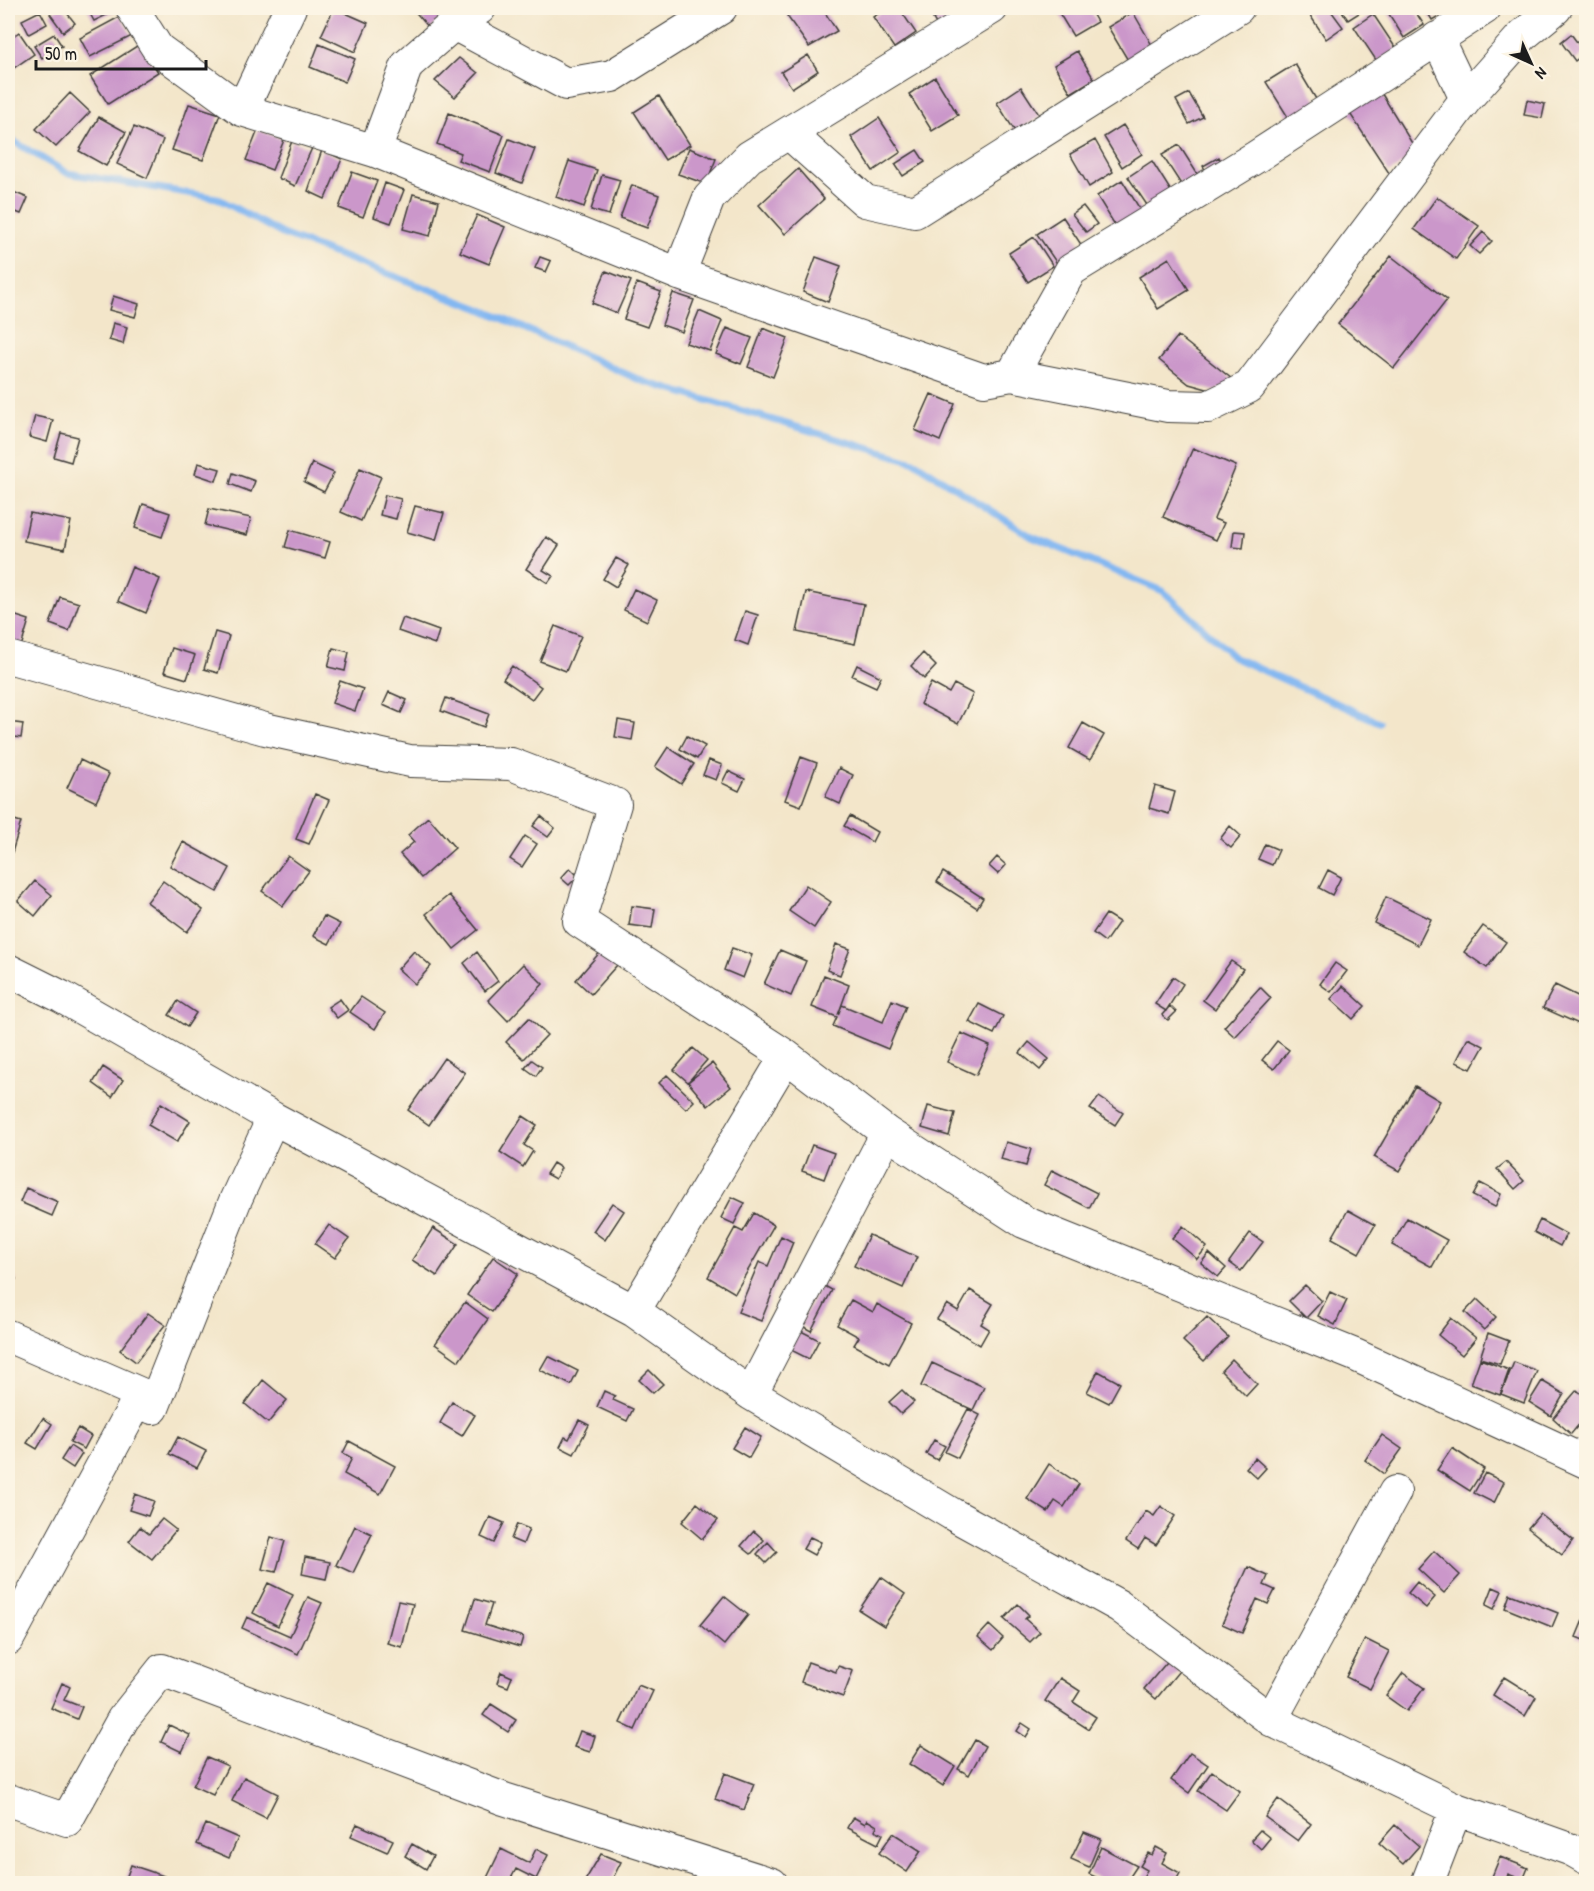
<svg xmlns="http://www.w3.org/2000/svg" width="1594" height="1891" font-family="'Patrick Hand',sans-serif">
<style>
.lines{fill:none;stroke-linecap:round;stroke-linejoin:round}
.stream{stroke:#83b7f1;stroke-width:7}
.building{fill:#cb97ca}
.minor-casing{stroke:#3c3a36;stroke-width:34}
.minor{stroke:#fff;stroke-width:32}
</style>
<rect width="100%" height="100%" fill="#fcf5e5"/>
<filter id="ink" filterUnits="userSpaceOnUse"><feTurbulence type="fractalNoise" baseFrequency=".0167" numOctaves="2"/><feDisplacementMap in="SourceGraphic" scale="12" xChannelSelector="R" yChannelSelector="G"/><feConvolveMatrix kernelMatrix="1 2 1 2 8 2 1 2 1" color-interpolation-filters="sRGB"/></filter>
<filter id="wash" filterUnits="userSpaceOnUse"><feTurbulence type="fractalNoise" baseFrequency=".008" numOctaves="4" result="noise"/><feDisplacementMap in="SourceGraphic" scale="24" xChannelSelector="R" yChannelSelector="G"/><feGaussianBlur stdDeviation="1.35" result="paint"/><feColorMatrix in="noise" values="0 0 0 0 0 0 0 0 0 0 0 0 0 0 0 0 0 1.4 0 .05"/><feComposite in="paint" operator="in"/></filter>
<g filter="url(#wash)">
<rect width="100%" height="100%" fill="#f3e6ca"/>
<g class="lines">
<path class="stream" d="M8,138L67,173L217,198L282,234L479,308L642,381L915,462L1032,537L1163,591L1235,658L1379,722"/>
</g>
<g id="blocks">
<path class="building" d="M59,8H63L75,23L63,32L50,14Z
M87,8H121L94,21Z
M334,8L368,23L355,52L321,36Z
M412,8H432L442,18L430,29Z
M801,8H822L837,31L809,47L787,16Z
M887,8H899L916,33L894,48L873,17Z
M1056,8H1089L1097,22L1073,36Z
M1305,8H1329L1343,27L1326,39Z
M1340,8H1367L1348,20Z
M1392,8H1413L1424,25L1404,38L1387,11Z
M1425,8H1452L1432,20Z
M40,11L47,24L29,34L22,20Z
M946,11L953,23L940,31L933,19Z
M1133,12L1153,47L1129,62L1108,27Z
M1373,14L1397,50L1378,63L1354,27Z
M121,16L132,36L90,57L80,38Z
M19,32L34,54L8,72V40Z
M54,34L62,46L42,58L34,46Z
M1571,34L1585,53L1575,61L1561,42Z
M140,44L158,72L108,104L90,76Z
M319,44L355,59L345,82L310,67Z
M1077,51L1094,79L1071,93L1054,65Z
M808,55L818,71L792,88L781,72Z
M459,58L478,73L455,97L435,81Z
M1295,64L1319,104L1291,122L1266,82Z
M935,77L958,115L932,131L909,94Z
M1377,86L1418,153L1389,173L1345,106Z
M1021,87L1040,116L1016,133L997,103Z
M70,93L90,112L56,147L36,129Z
M1189,93L1203,117L1189,124L1176,100Z
M659,96L690,145L665,160L634,112Z
M1527,100L1545,104L1542,118L1524,115Z
M189,104L220,114L203,160L172,150Z
M449,113L504,135L490,172L458,160L461,153L437,144Z
M99,117L126,132L106,166L79,151Z
M879,118L901,152L873,171L851,137Z
M1123,125L1142,154L1122,167L1104,137Z
M134,127L163,140L147,178L117,164Z
M258,130L284,140L272,170L246,160Z
M509,139L535,149L522,183L496,173Z
M1095,140L1113,172L1089,187L1070,154Z
M292,141L312,148L295,186L278,178Z
M1179,145L1200,178L1184,189L1162,155Z
M689,148L716,159L706,184L678,174Z
M322,150L342,159L325,199L308,191Z
M917,150L925,162L903,176L895,164Z
M1219,157L1226,171L1210,179L1203,166Z
M569,161L597,170L584,207L556,197Z
M1152,161L1174,196L1151,211L1128,177Z
M798,169L824,199L785,234L759,205Z
M352,172L377,181L363,217L339,208Z
M602,175L620,180L609,215L591,210Z
M1122,180L1143,214L1118,230L1097,196Z
M385,183L404,190L391,223L374,217Z
M632,185L659,195L647,228L620,218Z
M8,190L28,198L21,214L8,209Z
M413,194L439,201L430,236L403,229Z
M1437,197L1479,226L1456,259L1414,229Z
M1083,206L1097,224L1086,232L1072,214Z
M8,213L14,216L8,233Z
M477,215L505,227L489,264L460,252Z
M1063,217L1084,249L1058,265L1037,234Z
M1483,232L1492,241L1479,254L1470,246Z
M1034,237L1053,266L1028,282L1009,253Z
M1391,256L1447,300L1394,368L1338,324Z
M540,257L551,261L546,272L535,268Z
M816,257L841,266L828,302L803,292Z
M1169,258L1189,290L1158,309L1139,277Z
M606,271L631,281L617,313L592,303Z
M637,283L661,292L647,327L624,319Z
M673,293L694,300L682,332L662,325Z
M113,296L139,304L135,317L109,310Z
M699,311L722,321L710,351L686,343Z
M113,323L127,327L123,344L109,340Z
M727,328L752,338L741,364L716,354Z
M763,328L788,338L773,377L748,367Z
M1178,336L1237,383L1214,391L1189,384L1159,360Z
M931,394L955,404L940,441L915,430Z
M35,416L53,420L47,442L29,437Z
M61,433L78,437L71,462L54,457Z
M1193,448L1236,466L1214,519L1224,523L1216,540L1163,517Z
M198,463L220,469L216,481L195,474Z
M312,463L334,473L324,492L304,482Z
M360,468L381,477L361,521L341,512Z
M233,473L255,481L251,492L230,484Z
M385,495L401,499L396,519L380,515Z
M143,504L170,513L162,537L135,528Z
M415,506L444,513L436,540L407,532Z
M209,509L251,518L247,535L205,525Z
M30,513L71,521L65,549L24,541Z
M290,530L330,542L325,558L285,547Z
M1234,531L1245,532L1243,548L1232,547Z
M546,537L559,545L543,570L553,576L548,583L526,569Z
M616,558L629,565L616,587L603,579Z
M132,567L160,579L146,613L118,601Z
M634,589L657,600L647,621L624,610Z
M806,592L864,604L855,644L797,632Z
M60,597L79,603L69,631L50,624Z
M745,611L758,615L748,645L735,640Z
M10,614L29,620L21,647L8,643Z
M403,618L439,631L435,644L398,631Z
M555,626L581,636L566,671L540,661Z
M215,632L229,636L218,673L204,669Z
M172,648L195,655L187,679L164,672Z
M333,648L349,652L345,671L328,667Z
M923,653L936,666L924,679L911,666Z
M857,665L881,677L876,687L852,676Z
M512,666L541,687L532,699L503,679Z
M340,681L363,689L355,711L332,703Z
M931,683L949,693L954,684L973,694L958,724L920,704Z
M389,692L407,700L401,713L383,705Z
M446,698L489,714L484,727L441,711Z
M618,720L635,723L632,740L615,737Z
M8,722L23,724L21,738L8,736Z
M1083,723L1104,735L1090,760L1069,748Z
M687,736L705,746L697,759L680,749Z
M668,747L694,764L681,784L655,767Z
M801,757L817,763L801,806L785,800Z
M80,760L109,774L96,802L67,788Z
M709,760L722,765L716,780L703,775Z
M839,768L853,775L840,804L825,797Z
M728,771L745,779L739,791L722,783Z
M1155,786L1175,792L1169,814L1149,808Z
M315,794L329,800L309,844L296,839Z
M541,816L555,828L548,837L533,826Z
M850,816L877,832L872,842L844,826Z
M428,817L455,848L421,878L400,854L414,842L408,835Z
M8,818L21,822L8,866Z
M1230,826L1241,836L1231,848L1220,839Z
M525,836L537,844L522,867L510,859Z
M183,842L230,868L217,892L170,866Z
M1265,844L1279,850L1272,865L1258,859Z
M288,856L309,871L283,906L262,891Z
M997,857L1006,865L998,874L989,866Z
M570,868L578,876L569,885L561,878Z
M1328,870L1341,877L1332,895L1319,888Z
M943,872L983,898L977,908L937,882Z
M35,881L52,895L35,916L18,901Z
M163,881L203,910L187,932L147,902Z
M806,885L831,902L814,928L789,911Z
M449,895L478,930L454,949L426,914Z
M1386,897L1431,919L1418,945L1374,923Z
M632,906L655,909L652,928L629,925Z
M1106,914L1119,922L1105,942L1093,933Z
M324,916L340,924L329,944L313,936Z
M1483,926L1506,942L1487,968L1464,952Z
M836,944L850,949L840,975L827,970Z
M732,948L752,955L743,978L724,970Z
M780,950L806,961L791,996L764,984Z
M414,951L431,966L415,984L398,969Z
M601,951L617,965L591,994L576,980Z
M477,952L498,981L485,991L464,963Z
M1231,961L1243,969L1215,1009L1203,1000Z
M1335,963L1347,971L1331,992L1320,984Z
M523,964L543,984L508,1021L488,1000Z
M824,975L849,985L838,1015L842,1005L883,1022L892,1000L906,1006L888,1049L833,1026L837,1017L812,1007Z
M1173,977L1183,984L1166,1011L1155,1004Z
M1555,985L1586,1000V1013L1581,1025L1543,1008Z
M1343,986L1365,1006L1353,1019L1331,999Z
M1260,987L1271,998L1235,1037L1224,1027Z
M361,997L385,1013L375,1029L350,1012Z
M340,999L348,1010L337,1018L328,1007Z
M178,1001L196,1013L187,1027L169,1015Z
M979,1004L1003,1016L994,1034L969,1022Z
M1170,1006L1176,1012L1168,1020L1162,1015Z
M529,1018L547,1035L524,1059L506,1042Z
M961,1033L990,1046L976,1075L947,1062Z
M1468,1038L1484,1046L1471,1069L1456,1062Z
M1277,1041L1289,1050L1274,1069L1262,1060Z
M1029,1042L1049,1059L1040,1070L1020,1053Z
M693,1048L707,1060L688,1082L674,1070Z
M444,1058L465,1073L429,1125L408,1110Z
M532,1060L542,1067L536,1076L525,1068Z
M712,1063L731,1087L708,1106L688,1082Z
M103,1067L123,1080L112,1097L93,1083Z
M667,1075L694,1101L686,1109L659,1083Z
M1415,1086L1440,1101L1399,1171L1374,1157Z
M1099,1097L1123,1113L1115,1125L1090,1109Z
M161,1103L190,1121L177,1142L148,1125Z
M928,1106L955,1113L949,1136L922,1128Z
M523,1116L537,1125L524,1145L533,1151L523,1167L500,1152Z
M1006,1142L1031,1149L1026,1166L1001,1159Z
M812,1145L834,1153L824,1179L802,1171Z
M1506,1162L1524,1181L1515,1189L1497,1169Z
M553,1163L561,1168L555,1179L546,1174Z
M1052,1170L1097,1193L1089,1208L1044,1185Z
M1480,1183L1501,1194L1495,1207L1473,1196Z
M26,1188L58,1202L52,1216L20,1202Z
M732,1197L745,1203L734,1224L721,1218Z
M612,1203L624,1211L605,1240L593,1231Z
M1348,1210L1375,1225L1359,1253L1332,1238Z
M754,1213L774,1225L735,1293L708,1277L735,1228L743,1232Z
M1407,1218L1447,1240L1432,1267L1392,1245Z
M1540,1220L1566,1234L1560,1246L1534,1232Z
M329,1225L349,1239L335,1258L315,1244Z
M1183,1226L1207,1247L1197,1259L1172,1238Z
M433,1228L458,1244L437,1276L412,1260Z
M1250,1233L1263,1242L1241,1271L1229,1262Z
M869,1235L917,1257L903,1288L854,1266Z
M781,1236L793,1242L761,1321L738,1312L759,1262L768,1266Z
M1209,1253L1226,1268L1218,1277L1201,1263Z
M493,1257L518,1274L492,1312L467,1295Z
M8,1272L16,1279L8,1291Z
M821,1284L832,1290L811,1331L800,1325Z
M1305,1285L1322,1301L1306,1318L1289,1301Z
M970,1290L993,1304L981,1324L989,1329L980,1345L937,1319L947,1304L958,1311Z
M1330,1292L1347,1300L1335,1325L1318,1316Z
M1477,1299L1496,1317L1484,1330L1465,1312Z
M851,1300L873,1312L877,1304L911,1323L889,1364L854,1345L859,1337L837,1325Z
M465,1302L488,1319L459,1361L435,1344Z
M148,1313L165,1325L136,1362L120,1350Z
M1207,1317L1228,1337L1204,1361L1183,1341Z
M1451,1318L1476,1338L1462,1355L1438,1335Z
M799,1330L819,1340L809,1359L789,1349Z
M1488,1333L1509,1341L1500,1364L1480,1358Z
M548,1356L578,1371L571,1385L540,1370Z
M1232,1359L1257,1384L1246,1396L1221,1371Z
M1480,1359L1509,1370L1500,1395L1471,1384Z
M1514,1362L1537,1371L1524,1403L1501,1394Z
M932,1363L984,1387L973,1410L921,1386Z
M649,1370L663,1384L653,1393L639,1380Z
M1098,1371L1120,1383L1109,1403L1087,1392Z
M263,1380L287,1400L268,1423L245,1404Z
M1542,1381L1564,1394L1551,1416L1529,1402Z
M902,1390L914,1402L901,1414L889,1402Z
M1577,1390L1586,1398V1416L1571,1434L1553,1418Z
M604,1391L615,1396L613,1400L633,1409L627,1421L597,1407Z
M452,1402L475,1415L462,1436L440,1423Z
M968,1409L980,1415L958,1458L945,1452Z
M43,1418L52,1424L37,1449L27,1443Z
M579,1420L589,1425L574,1454L560,1447L565,1437L569,1439Z
M745,1427L761,1437L749,1458L732,1448Z
M78,1428L91,1436L84,1449L70,1442Z
M1382,1435L1402,1449L1384,1474L1365,1460Z
M178,1437L206,1451L197,1468L169,1454Z
M934,1440L945,1446L937,1460L926,1454Z
M349,1441L395,1466L380,1494L344,1474L352,1458L343,1453Z
M70,1446L82,1454L73,1468L61,1460Z
M1452,1448L1484,1469L1470,1491L1437,1470Z
M1255,1458L1266,1468L1257,1478L1246,1468Z
M1049,1464L1079,1484L1064,1507L1055,1501L1048,1512L1027,1499Z
M1485,1473L1504,1482L1494,1503L1474,1493Z
M135,1494L154,1501L148,1516L129,1510Z
M697,1503L718,1520L702,1539L682,1522Z
M1161,1506L1175,1516L1156,1545L1145,1538L1138,1549L1126,1541L1146,1511L1154,1516Z
M1540,1514L1573,1540L1562,1555L1528,1528Z
M490,1517L504,1523L494,1543L481,1537Z
M162,1519L176,1530L152,1559L129,1541L140,1527L149,1534Z
M517,1524L529,1529L523,1544L511,1539Z
M355,1526L372,1534L353,1573L336,1565Z
M754,1531L764,1540L751,1554L741,1546Z
M271,1537L285,1541L276,1572L262,1569Z
M810,1537L821,1542L814,1555L803,1549Z
M768,1542L777,1552L766,1563L757,1554Z
M1434,1551L1460,1575L1444,1593L1418,1569Z
M305,1557L330,1562L326,1579L302,1574Z
M1248,1567L1268,1576L1264,1585L1275,1590L1268,1604L1257,1599L1242,1633L1222,1624Z
M881,1577L905,1594L884,1626L859,1610Z
M1417,1582L1435,1597L1426,1608L1408,1593Z
M268,1583L293,1595L278,1626L253,1613Z
M1493,1587L1502,1591L1494,1609L1486,1605Z
M8,1592L16,1599L8,1610Z
M1510,1594L1558,1613L1552,1627L1505,1608Z
M724,1596L748,1615L724,1645L700,1625Z
M308,1597L322,1603L298,1654L242,1628L247,1617L290,1636Z
M475,1599L492,1604L485,1625L523,1637L520,1647L465,1630Z
M398,1601L413,1604L402,1647L387,1643Z
M1018,1604L1029,1615L1025,1619L1040,1632L1030,1642L1004,1619Z
M1586,1613V1641L1576,1637Z
M989,1625L1003,1638L993,1650L978,1637Z
M1365,1639L1389,1651L1370,1689L1346,1677Z
M808,1662L836,1672L838,1666L853,1671L843,1697L801,1682Z
M1167,1662L1179,1671L1156,1699L1144,1689Z
M501,1672L512,1677L508,1687L497,1683Z
M1403,1673L1424,1688L1407,1711L1386,1696Z
M1504,1677L1536,1697L1525,1716L1493,1695Z
M1060,1678L1080,1691L1073,1702L1096,1717L1088,1729L1045,1701Z
M62,1683L70,1687L64,1700L82,1707L77,1719L51,1708Z
M638,1685L653,1691L635,1730L620,1723Z
M491,1704L516,1720L508,1732L483,1715Z
M1022,1723L1031,1729L1026,1737L1017,1731Z
M169,1725L190,1735L182,1752L161,1742Z
M580,1731L595,1736L590,1752L574,1747Z
M975,1740L985,1746L969,1775L958,1769Z
M921,1745L955,1766L943,1786L909,1764Z
M1190,1753L1208,1765L1189,1793L1171,1780Z
M207,1757L228,1766L213,1795L193,1786Z
M1212,1771L1240,1791L1226,1810L1198,1791Z
M725,1773L754,1784L744,1810L715,1799Z
M244,1777L278,1794L266,1818L232,1801Z
M1278,1799L1311,1824L1298,1841L1265,1817Z
M853,1817L865,1824L867,1820L877,1826L875,1830L883,1834L878,1844L847,1828Z
M206,1824L238,1838L229,1858L197,1844Z
M357,1824L393,1840L387,1852L351,1836Z
M1395,1825L1419,1846L1403,1864L1379,1843Z
M1260,1830L1270,1838L1261,1849L1251,1840Z
M1084,1832L1101,1839L1089,1867L1071,1859Z
M893,1833L921,1851L907,1872L879,1853Z
M412,1844L433,1856L426,1869L405,1856Z
M1101,1847L1137,1866L1125,1884H1110L1089,1874Z
M1156,1847L1167,1853L1162,1863L1180,1873L1174,1884H1139L1147,1870L1140,1866L1148,1853L1152,1855Z
M501,1849L529,1863L536,1849L548,1855L536,1879L516,1869L508,1884H484Z
M601,1854L621,1862L610,1884H583Z
M1500,1857L1528,1868L1523,1880L1508,1874L1505,1884H1489Z
M131,1865L164,1876L162,1884H124Z"/>
</g>
</g>
<g filter="url(#ink)">
<use href="#blocks" fill-opacity="0" stroke="#3c3a36" stroke-width="1.5"/>
<g class="lines">
<g class="minor-casing">
<path id="minor" d="M132,8L158,49L242,110L375,151L679,274L984,380L1012,375L1168,406L1208,407L1249,387L1466,99L1523,35L1556,8
M454,24L566,84L612,76L721,8
M1437,38L1466,99
M242,110L290,8
M790,134L865,201L915,212L1238,8
M375,151L407,65L454,24L480,8
M679,274L709,198L749,157L992,8
M1012,375L1071,270L1256,157L1485,8
M8,657L265,729L410,761L511,764L615,804L579,921L786,1056L887,1133L1024,1222L1355,1355L1586,1462
M8,970L62,997L273,1118L634,1311L751,1394L952,1514L1119,1606L1271,1720L1456,1809L1572,1850L1586,1858
M634,1311L786,1056
M8,1336L141,1394L153,1408L235,1201L273,1118
M751,1394L887,1133
M8,1639L141,1394
M1271,1720L1395,1492
M8,1800L67,1820L123,1719L162,1670L504,1799L772,1884
M1427,1884L1456,1809"/>
</g>
<use href="#minor" class="minor"/>
</g>
</g>
<rect width="1594" height="1891" fill="none" stroke="#fcf5e5" stroke-width="30"/>
<g transform="translate(1531 63) rotate(135)" stroke="#fcf5e5" stroke-width="4.5" paint-order="stroke">
<path d="M0-4.5L10 22L0 15L-10 22Z" fill="#1c1c1c"/>
<text y="-9" font-size="16" font-weight="bold" text-anchor="middle" fill="#1c1c1c">N</text>
</g>
<path d="M36 60v9h170v-9" fill="none" stroke="#1c1c1c" stroke-width="3"/>
<text x="45" y="60" font-size="18" fill="#1c1c1c" stroke="#fcf5e5" stroke-width="4.5" paint-order="stroke">50 m</text>
</svg>
